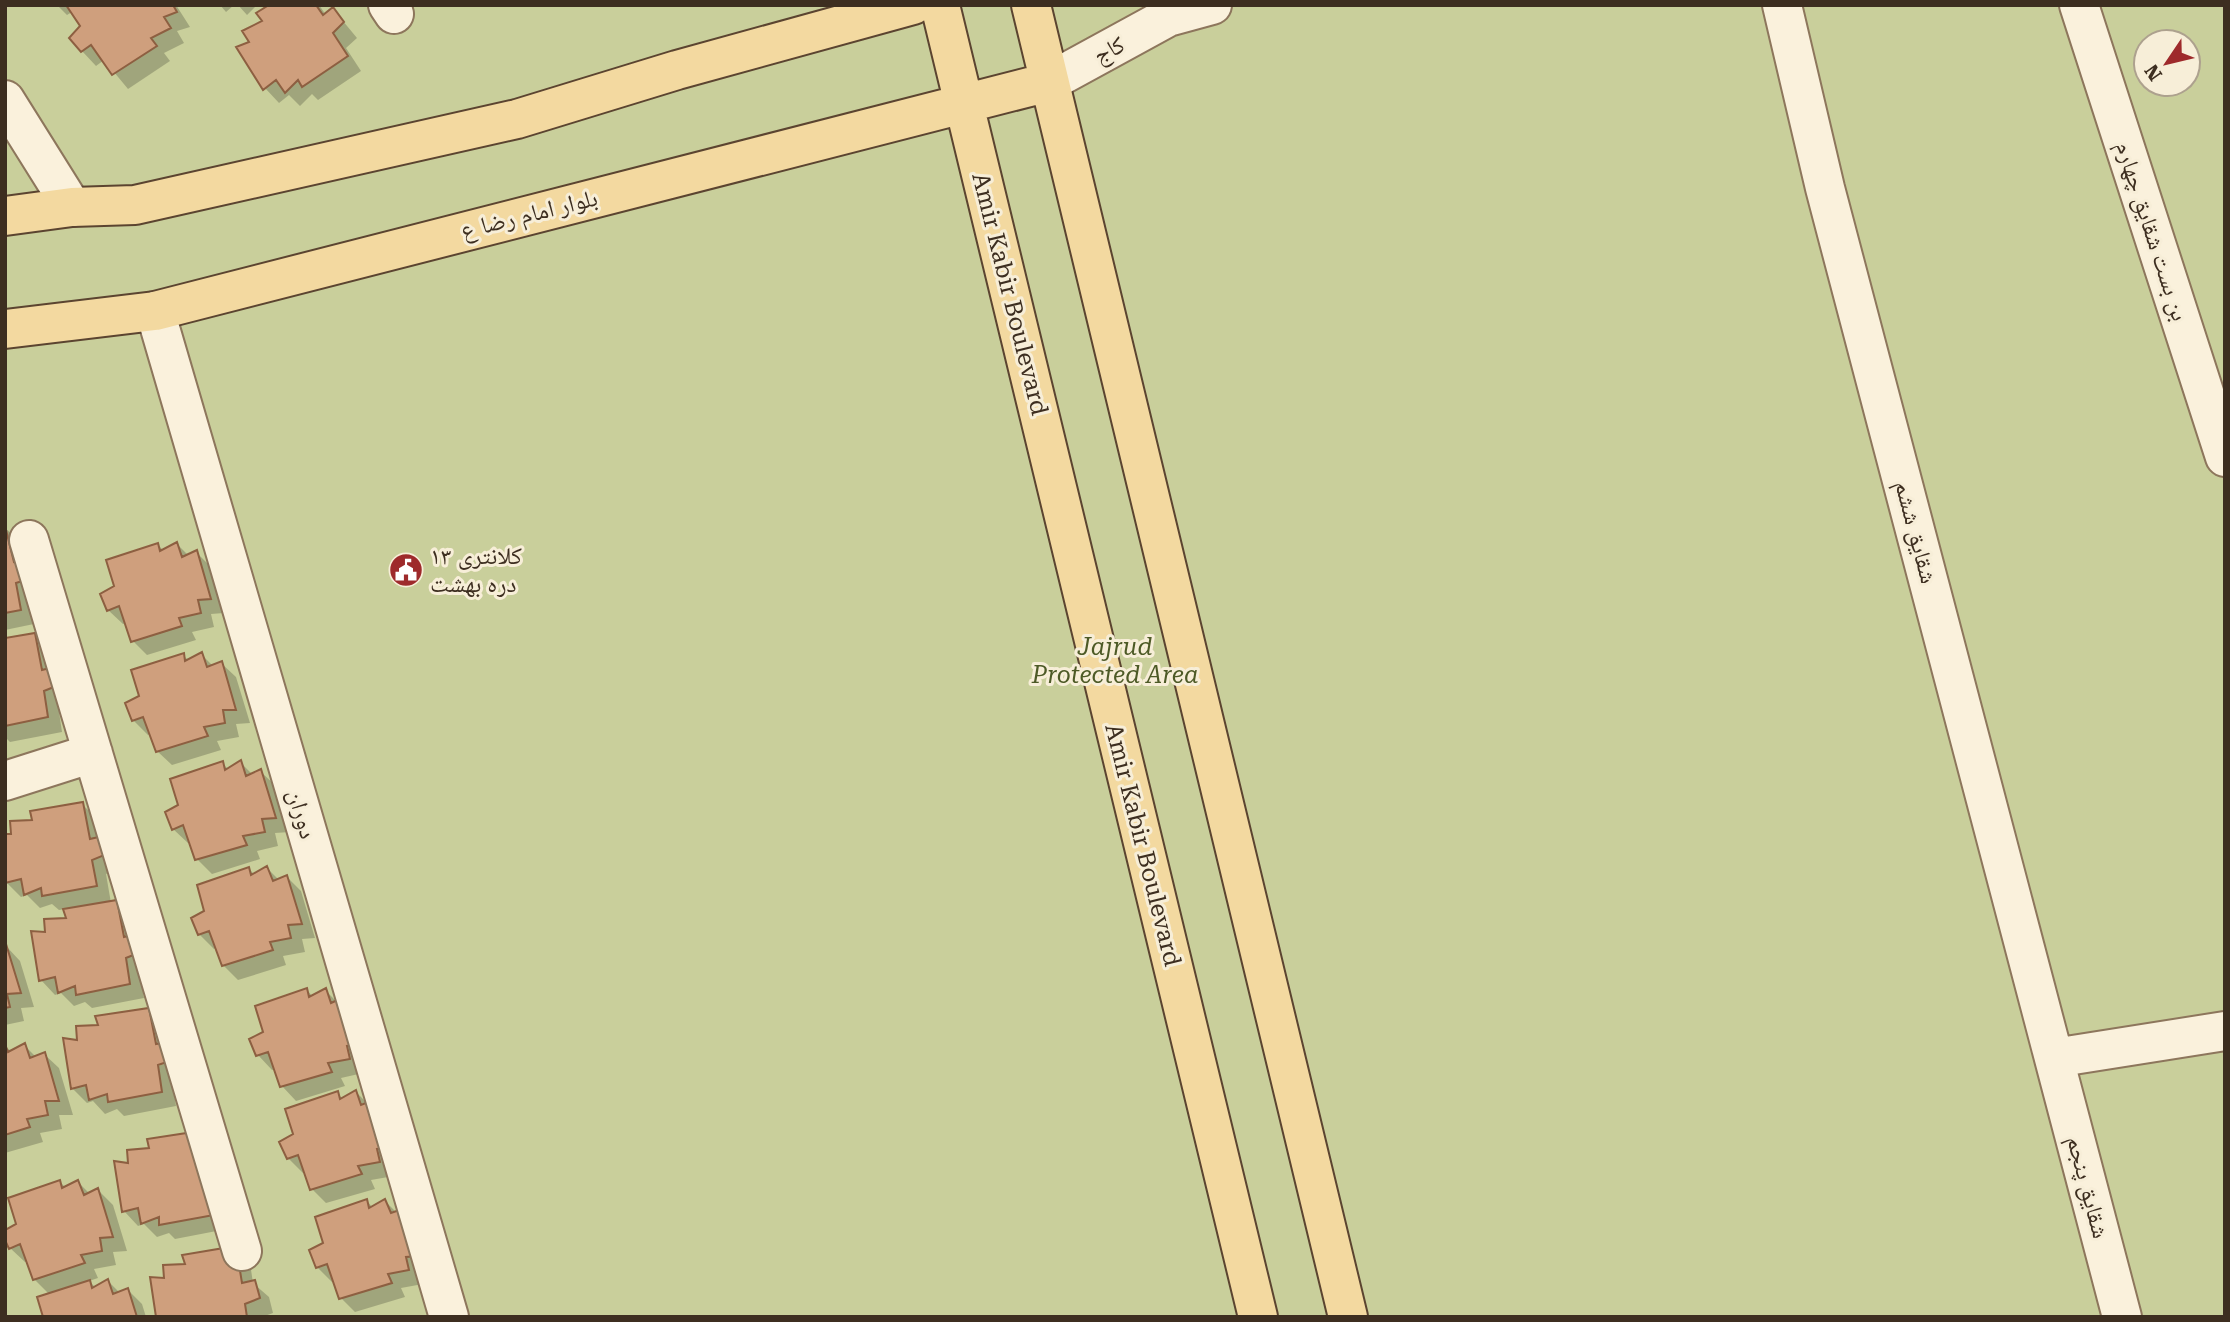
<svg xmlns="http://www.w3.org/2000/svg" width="2230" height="1322" font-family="'Roboto Serif','Noto Naskh Arabic',serif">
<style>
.green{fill:#c9cf9b;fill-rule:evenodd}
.shadow{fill:#0003;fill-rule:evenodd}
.building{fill:#cf9f7d;stroke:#8d5f41;stroke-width:2}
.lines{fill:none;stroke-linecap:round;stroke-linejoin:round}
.street-casing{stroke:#8d765c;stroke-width:42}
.primary-casing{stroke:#5b4430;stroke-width:42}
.street{stroke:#faf1dc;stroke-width:38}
.primary{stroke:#f3d9a0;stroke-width:38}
.labels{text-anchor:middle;stroke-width:6;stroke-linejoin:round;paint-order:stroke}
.street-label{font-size:24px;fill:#3d2e20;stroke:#f7eed8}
.poi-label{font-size:24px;fill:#3d2e20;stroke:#f7eed8;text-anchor:start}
.park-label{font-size:24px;font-style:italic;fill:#4d5a26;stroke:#f7eed8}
</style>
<rect width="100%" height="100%" fill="#f0e4c8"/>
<path class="green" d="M5,5H2225V1317H5ZM2146,42H2188V84H2146Z"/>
<path class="shadow" d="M57,5H176L190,27L177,31L184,43L164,53L170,61L128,89L104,60L96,66L82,51V27L72,12L67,15Z
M220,5H234L226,12Z
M238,5H257L247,15Z
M261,5H319L326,15L333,9L357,38L346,48L361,71L318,100L312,94L300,106L289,95L279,103L265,88L251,43L265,21V9Z
M5,528L21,542L34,624L5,630Z
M177,544L189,556L196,552L211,567L224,613L211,614L214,627L192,632L196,640L147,655L133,641L126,623L123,624L108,610L116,587L158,545L164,551Z
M34,635L49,650L72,700L58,705L62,732L10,742L5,737V640Z
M201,654L213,666L221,663L236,677L250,723L236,724L239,737L217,741L221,750L172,765L157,751L151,733L148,735L133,720L141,697L183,655L189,661Z
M222,763L229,770L241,763L253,775L261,772L276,786L290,832L275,833L278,846L257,851L260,859L212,874L197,859L191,842L188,843L173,829L180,806Z
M82,804L97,819L121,869L106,874L111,903L116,902L131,917L144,998L92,1008L85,1002L74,1006L61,993L55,995L41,980L47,934L68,920L65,909L59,910L52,904L40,908L27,895L21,897L7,883L5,871L13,836L34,822Z
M267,868L279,880L287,877L301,891L315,938L302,939L305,952L283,956L286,965L238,980L223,965L217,947L214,949L199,934L207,912L249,869L255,875Z
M6,946L20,961L34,1007L21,1008L24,1021L5,1025Z
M307,990L313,997L325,990L337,1002L363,1073L341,1078L345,1086L296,1101L282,1086L276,1069L272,1070L258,1055L251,1040L265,1033Z
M148,1010L163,1024L166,1042L182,1058L186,1074L172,1079L176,1106L124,1116L117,1109L105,1114L93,1101L87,1103L72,1088L65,1040L79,1042L78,1028L100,1027L97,1018ZM172,1058H181L150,1069L149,1066Z
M24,1045L36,1057L44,1054L59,1068L73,1115H59L62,1129L40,1133L43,1142L5,1153V1046L12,1052Z
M356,1092L368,1104L394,1176L371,1180L375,1189L326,1203L312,1189L306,1172L303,1173L288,1158L295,1135L337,1093L343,1099Z
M116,1164L238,1197L227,1229L175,1239L169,1233L157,1237L144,1224L138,1226L124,1211Z
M60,1182L66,1188L78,1182L90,1194L98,1190L113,1205L127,1251L113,1252L116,1265L94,1269L98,1278L89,1281L96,1288L108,1281L120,1293L128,1290L142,1304L146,1317H45L50,1295L34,1279L28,1261L25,1262L10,1248L18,1225Z
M367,1201L373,1208L385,1201L397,1213L423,1284L401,1288L405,1297L355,1312L341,1298L335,1280L332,1282L317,1267L325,1244Z
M250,1263L253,1283L269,1297L273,1313L262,1317H158L165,1280Z"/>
<path class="building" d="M66,5H173L177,12L164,17L171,28L151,38L157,46L112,75L91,45L81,52L69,38L80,26Z
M269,5H316L323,15L333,7L344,22L333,33L348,56L302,87L298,80L285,93L276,80L263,90L236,47L249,42L242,31L262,21L256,13Z
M5,526L14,562L27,560L32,578L16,583L21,610L5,613Z
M177,542L182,557L197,550L211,599L198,600L201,613L179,618L182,626L131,642L119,606L107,611L100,594L114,586L106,560L158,543L160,551Z
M35,633L42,670L54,667L59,685L44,691L48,717L5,726V638Z
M202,652L207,667L222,661L236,710H223L225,723L204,727L208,736L156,752L143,717L132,721L125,703L139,696L131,670L184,653L185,661Z
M241,760L246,776L261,769L276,818L262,819L265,832L243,836L247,845L195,860L183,825L172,830L165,812L178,805L170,779L223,761L225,770Z
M83,802L90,839L103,836L107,854L92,860L97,886L42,896L41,888L24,895L21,879L5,883V834H11L10,821L32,820L30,811Z
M267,866L273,881L287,875L302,924L288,925L291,938L270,942L273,950L222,966L209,931L198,935L191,918L204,911L197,885L249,867L251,875Z
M117,900L124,937L136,934L141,952L126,958L130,984L76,995L75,986L58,993L55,977L39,981L31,931L45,932L44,919L66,918L63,909Z
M6,944L21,993L7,994L10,1007L5,1008Z
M307,988L309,997L326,988L331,1003L346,996L360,1045L347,1046L350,1059L328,1063L332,1072L280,1087L268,1052L256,1056L249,1039L263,1032L255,1006Z
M149,1008L156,1044L168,1042L173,1060L158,1065L162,1092L108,1102L107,1094L89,1100L86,1085L71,1089L63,1038L77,1040L76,1026L98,1025L95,1016Z
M25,1043L30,1058L45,1052L59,1101H45L48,1115L27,1119L30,1127L5,1135V1044L8,1052Z
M356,1090L361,1105L376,1099L391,1148L377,1149L380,1162L358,1166L362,1174L310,1190L298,1155L287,1159L279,1142L293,1134L285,1109L338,1091L340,1099Z
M200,1131L214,1215L159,1225V1217L141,1224L138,1208L122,1212L114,1161L128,1163L127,1150L149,1148L147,1139Z
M60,1180L62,1188L78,1180L84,1195L98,1188L113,1237L100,1238L102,1251L81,1255L85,1263L33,1280L20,1244L9,1249L5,1240V1230L16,1224L8,1198Z
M367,1199L369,1208L385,1199L391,1213L405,1208L420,1256L406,1257L409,1270L388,1274L392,1283L339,1299L327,1264L316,1268L309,1250L323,1243L315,1217Z
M236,1246L242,1283L255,1280L260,1298L245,1304L247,1317H156L150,1277L164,1278L163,1265L185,1264L182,1255Z
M108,1279L113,1294L128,1288L137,1317H43L37,1297L90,1280L92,1288Z"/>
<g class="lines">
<g class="street-casing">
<path id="street" d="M388,5L394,14
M1782,5L1825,188L2122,1317
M2079,5L2225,457
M1049,82L1168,17L1212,5
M5,100L72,207
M155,311L449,1317
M29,540L242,1251
M5,781L93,753
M2054,1058L2225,1031"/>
</g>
<g class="primary-casing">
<path id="primary" d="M940,5L1258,1317
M1031,5L1348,1317
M5,216L72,207L135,205L517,119L677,70L913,5
M5,329L155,311L1049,82"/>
</g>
<use href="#street" class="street"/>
<use href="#primary" class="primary"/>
</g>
<defs>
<g id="civic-disc" transform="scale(1.75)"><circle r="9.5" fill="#9e2a2b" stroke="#f7eed8"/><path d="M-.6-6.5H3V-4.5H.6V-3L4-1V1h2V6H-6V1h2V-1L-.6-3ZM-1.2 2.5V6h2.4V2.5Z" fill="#fff"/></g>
</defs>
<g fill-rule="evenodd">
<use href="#civic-disc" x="406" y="570"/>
</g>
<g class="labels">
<g class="street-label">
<text transform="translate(1109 50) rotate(-28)" y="8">کاج</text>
<text transform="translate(529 214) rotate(-14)" y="8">بلوار امام رضا ع</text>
<text transform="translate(2152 231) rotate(72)" y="8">بن بست شقایق چهارم</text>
<text transform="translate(1010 294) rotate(76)" y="8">Amir Kabir Boulevard</text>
<text transform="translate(1916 532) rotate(75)" y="8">شقایق ششم</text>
<text transform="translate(302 814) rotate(74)" y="8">دوران</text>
<text transform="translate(1143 845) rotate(76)" y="8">Amir Kabir Boulevard</text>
<text transform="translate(2088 1187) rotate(75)" y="8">شقایق پنجم</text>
</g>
<g class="poi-label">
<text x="430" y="564">کلانتری ۱۳<tspan x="430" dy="28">دره بهشت</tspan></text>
</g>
<g class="park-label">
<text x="1115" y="655">Jajrud<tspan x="1115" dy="28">Protected Area</tspan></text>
</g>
</g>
<rect width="2230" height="1322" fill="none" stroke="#3d2e20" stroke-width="14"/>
<g transform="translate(2167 63) rotate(235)"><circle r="33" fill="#f7eed8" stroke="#ada18e" stroke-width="2"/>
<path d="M0-5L12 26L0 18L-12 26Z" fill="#9e2a2b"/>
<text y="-10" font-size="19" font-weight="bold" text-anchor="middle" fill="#3d2e20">N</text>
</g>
</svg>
